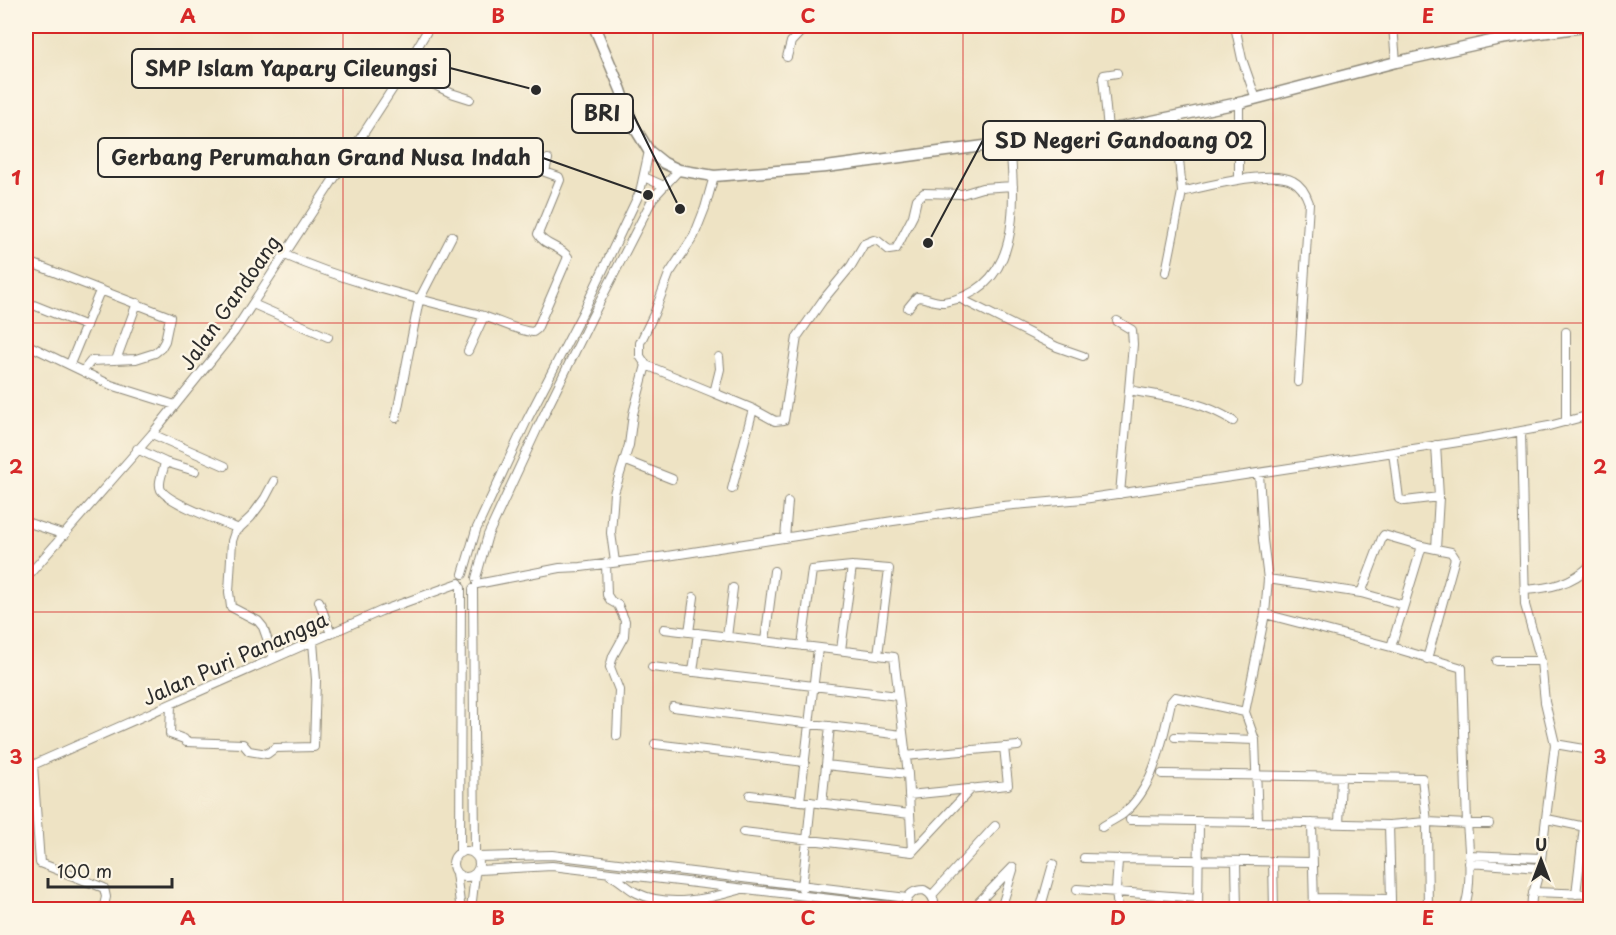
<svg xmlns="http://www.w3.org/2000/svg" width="1616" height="935" font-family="'Playpen Sans',sans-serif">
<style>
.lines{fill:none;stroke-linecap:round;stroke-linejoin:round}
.stream{stroke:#71aee3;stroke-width:2}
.minor-casing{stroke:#8c8778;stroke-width:10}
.major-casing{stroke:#8c8778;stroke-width:13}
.minor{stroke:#fff;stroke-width:8}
.major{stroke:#fff;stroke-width:10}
.grid{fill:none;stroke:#d62828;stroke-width:1.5;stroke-opacity:0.55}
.labels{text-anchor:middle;stroke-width:5;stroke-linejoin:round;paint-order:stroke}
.street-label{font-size:20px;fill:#2b2b2b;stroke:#fcf5e5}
.leader{fill:none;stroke:#2b2b2b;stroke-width:2}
.callout-dot{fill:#2b2b2b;stroke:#fcf5e5;stroke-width:2}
.callout{fill:#fcf5e5;stroke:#2b2b2b;stroke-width:2}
.callout-label{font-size:21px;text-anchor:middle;font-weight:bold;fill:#2b2b2b}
.neatline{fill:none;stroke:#d62828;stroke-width:2}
.grid-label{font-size:20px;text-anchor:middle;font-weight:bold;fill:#d62828}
</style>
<rect width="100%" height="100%" fill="#fcf5e5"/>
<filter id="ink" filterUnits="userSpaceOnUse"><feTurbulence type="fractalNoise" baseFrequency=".0167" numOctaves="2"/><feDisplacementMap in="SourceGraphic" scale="12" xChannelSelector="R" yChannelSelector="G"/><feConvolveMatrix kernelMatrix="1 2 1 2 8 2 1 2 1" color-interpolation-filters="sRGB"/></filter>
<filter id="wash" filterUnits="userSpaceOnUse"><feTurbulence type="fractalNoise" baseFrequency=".008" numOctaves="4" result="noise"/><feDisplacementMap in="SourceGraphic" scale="24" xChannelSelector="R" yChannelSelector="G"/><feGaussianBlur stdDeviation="1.35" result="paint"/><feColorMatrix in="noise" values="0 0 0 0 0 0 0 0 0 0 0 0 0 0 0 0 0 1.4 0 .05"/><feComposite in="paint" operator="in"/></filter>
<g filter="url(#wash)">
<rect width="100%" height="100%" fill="#eee3c4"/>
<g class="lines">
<path class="stream" d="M1537,910L1590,899"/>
</g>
</g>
<g filter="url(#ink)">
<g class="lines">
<g class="minor-casing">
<path id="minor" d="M1235,26L1242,59L1256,99
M1393,26L1396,62
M1500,39L1504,26
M787,57L791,42L806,26
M404,70L451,93L470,99
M1239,102V178
M1175,116L1182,192
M1108,129L1103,78L1104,75L1117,73
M714,176L705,208L694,236L669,274L654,314L640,343V356L646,365L714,393L720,369L719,357
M644,177L664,186
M285,255C347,282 415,298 480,315C498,320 516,331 533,332L537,329L568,257C561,246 544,246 538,234L560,180L559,177L545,172L548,159
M26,261L170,317L165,341L161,348L155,353L136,359L91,361L83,371
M1166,272L1182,192C1206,186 1272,169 1293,181C1301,185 1306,194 1309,203L1298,382
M959,298L1057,347L1083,356
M26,302L86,326
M253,304L328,337
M908,308L917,297C926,297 934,303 944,302C1023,289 1015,203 1010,142
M1117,321L1132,330L1133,344L1120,494
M26,344L111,385L175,405
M468,351L484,316
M116,360L137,303
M70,364L100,291
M1129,390C1165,397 1202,400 1233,421
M714,393L753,409
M396,418L419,300L452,236
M1566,422V332
M1521,431L1525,605L1541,661L1545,702L1555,744L1540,868L1532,898L1531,910
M152,434L225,466
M137,449L165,462L195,471
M1393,452L1399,499L1405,501L1439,497
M624,460L672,479
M165,462C164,471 157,482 161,490C169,503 222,522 239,529
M274,481L265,498L251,517L235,532L232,541L229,592L231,607L258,621L263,627L274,658
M732,489L753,409L775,421L784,420L797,337L823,300L851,266L864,244L874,240L878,241L889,250L896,249L913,216L917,199L924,193L962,194L982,188L1013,186
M26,522L65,535
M785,538L788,502
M615,562L611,533L614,493L629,445L633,414L646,365
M606,563L607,595L611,601L618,605L625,621L624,636L613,656L610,667L619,690L617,736
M463,574L476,530L527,420L583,312L640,192L649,151
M26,578L152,434L234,332L395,85L430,26
M476,578L488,535L538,427L592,317L653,198L679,170
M1268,579L1361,593L1404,605L1422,546L1436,549L1439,497L1436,445
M477,584L560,568L581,567L667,556L893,521L992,507L1083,499L1238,476L1478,439L1549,426L1590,415
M473,589L475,855
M1525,590C1550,588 1571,584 1590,566
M1361,593L1382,538L1384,535L1422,546
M319,601L331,634
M1265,614L1391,647
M664,629L894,657L908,774L912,852
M689,632L694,597
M727,637L733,588
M765,641L774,571
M802,646L812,570L852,566L889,569L878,655
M841,650L852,566
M1427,659L1455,558L1451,552L1436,549
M1497,661H1541
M652,667L898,696
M693,672L698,633
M171,704L170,734L184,739L186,742L243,744L249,751L267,754L275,748L314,747L316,680L313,642
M673,707L902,735
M1175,737L1255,740L1258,822L1389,825L1427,822L1467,824L1462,668L1391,647L1404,605
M1255,740L1245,712L1265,614L1268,579L1263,540L1259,473
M655,744L805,762
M1555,744L1590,750
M905,756L1018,746
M33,765L40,863L104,888L106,897L103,910
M826,765L908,774
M26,768L381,611L459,583
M1162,774L1422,778L1427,822L1428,910
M750,795L910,814
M909,795L1008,785L1004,747
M800,801L818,648
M822,804L830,726
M1547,819L1590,828
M1130,820L1258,822
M1312,823L1314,910
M1339,824L1341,778
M1102,827C1109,822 1116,819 1123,814C1155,787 1162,741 1171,702L1175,697L1245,712
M743,832L912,852L972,788
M453 864a13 13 0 1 1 26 0a13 13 0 1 1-26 0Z
M460,853L461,588
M1469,855L1541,858
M477,857L552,855L907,898
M1084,858L1120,859
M1273,861L1274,910
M1236,862L1237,910
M1469,863L1540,868
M478,870L552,866L906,908
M456,873L460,903L458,910
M610,875C620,879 627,888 637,893C668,908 708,899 739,890
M802,888L811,802
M1077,889L1198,898
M1533,892L1590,894
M1576,894L1584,827
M932,895L995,826
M1314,898L1391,899L1389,825
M906,903C908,894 914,890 924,890C932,894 936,900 934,910
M976,905L1013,867
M1001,909L1013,870
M471,910L475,874
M970,910C980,902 990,906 1001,910
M1040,910L1053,864
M1118,910L1116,890L1118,861L1120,859L1312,862
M1198,910L1199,822
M1391,910V899
M1463,910C1473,892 1469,845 1467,824H1489"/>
</g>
<g class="major-casing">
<path id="major" d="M594,26L621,90L633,125L649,151L664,163L679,170L714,176L826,167L1119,128L1243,102L1396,62L1500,39L1590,26"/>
</g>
<use href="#minor" class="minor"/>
<use href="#major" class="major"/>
</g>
</g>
<path class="grid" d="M343,26V910M653,26V910M963,26V910M1273,26V910M26,323H1590M26,612H1590"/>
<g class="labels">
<g class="street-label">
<text transform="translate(230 303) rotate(-55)" y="7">Jalan Gandoang</text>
<text transform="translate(235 659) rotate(-24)" y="7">Jalan Puri Panangga</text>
</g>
</g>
<path class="leader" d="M536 90L450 68M680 209L633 114M928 243L983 140M648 195L543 158"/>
<g class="callout-dot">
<circle cx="536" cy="90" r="6"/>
<circle cx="680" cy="209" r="6"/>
<circle cx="928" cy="243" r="6"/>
<circle cx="648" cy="195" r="6"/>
</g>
<g class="callout">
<rect x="132" y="49" width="318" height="39" rx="6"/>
<rect x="572" y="94" width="61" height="39" rx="6"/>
<rect x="983" y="121" width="282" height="39" rx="6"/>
<rect x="98" y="138" width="445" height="39" rx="6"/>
</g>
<g class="callout-label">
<text x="291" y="76">SMP Islam Yapary Cileungsi</text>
<text x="602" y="121">BRI</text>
<text x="1124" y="148">SD Negeri Gandoang 02</text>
<text x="321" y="165">Gerbang Perumahan Grand Nusa Indah</text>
</g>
<rect width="1616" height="935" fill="none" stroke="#fcf5e5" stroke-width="66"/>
<g transform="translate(1541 860)" stroke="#fcf5e5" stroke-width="4.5" paint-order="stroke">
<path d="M0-4.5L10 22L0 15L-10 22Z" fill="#2b2b2b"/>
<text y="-9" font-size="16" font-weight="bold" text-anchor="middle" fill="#2b2b2b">U</text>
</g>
<path d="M48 878v9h124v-9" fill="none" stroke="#2b2b2b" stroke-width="3"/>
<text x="57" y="878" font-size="18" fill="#2b2b2b" stroke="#fcf5e5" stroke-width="4.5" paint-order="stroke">100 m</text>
<rect x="33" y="33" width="1550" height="869" class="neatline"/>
<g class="grid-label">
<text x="188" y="23">A</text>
<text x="498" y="23">B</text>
<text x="808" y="23">C</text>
<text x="1118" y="23">D</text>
<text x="1428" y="23">E</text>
<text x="16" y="185">1</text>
<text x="1600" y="185">1</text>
<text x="16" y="474">2</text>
<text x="1600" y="474">2</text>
<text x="16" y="764">3</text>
<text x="1600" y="764">3</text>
<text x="188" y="925">A</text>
<text x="498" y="925">B</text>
<text x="808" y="925">C</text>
<text x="1118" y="925">D</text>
<text x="1428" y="925">E</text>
</g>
</svg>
